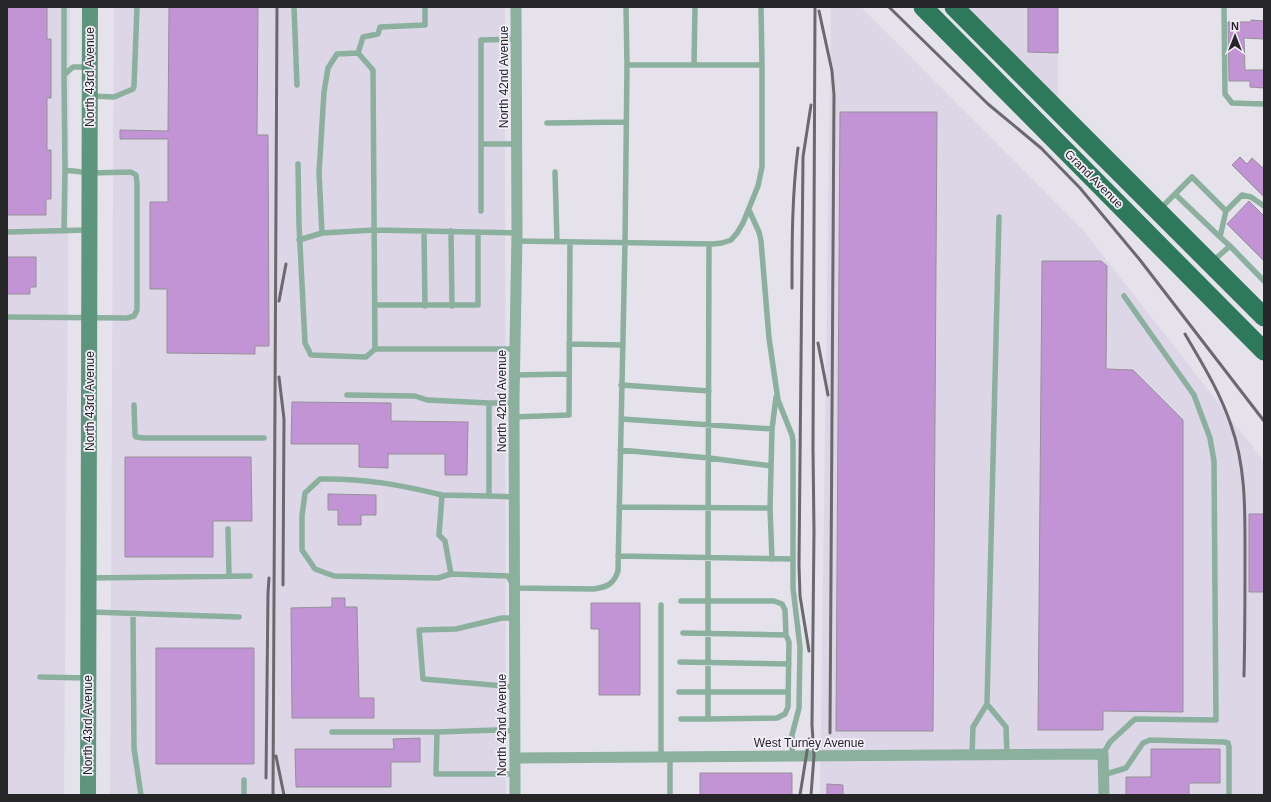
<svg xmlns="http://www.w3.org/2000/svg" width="1271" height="802" font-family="Arial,sans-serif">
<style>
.built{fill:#dcd6e6}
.building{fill:#c294d6;stroke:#959098}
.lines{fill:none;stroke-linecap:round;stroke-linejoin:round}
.service{stroke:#8bb09e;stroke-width:5.5}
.minor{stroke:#8bb09e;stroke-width:11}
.secondary{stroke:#5d967d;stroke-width:16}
.trunk{stroke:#2e795c;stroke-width:19}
.rail{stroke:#6b686e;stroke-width:3}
.labels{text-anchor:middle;stroke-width:3.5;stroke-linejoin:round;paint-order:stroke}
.street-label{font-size:12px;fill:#262528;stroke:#f3eff9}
</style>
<rect width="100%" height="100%" fill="#e6e2ec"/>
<path class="built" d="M7,7H70L64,795H7Z
M114,7H505L506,795H110Z
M831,7H861L1083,230L1264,461V795H820Z
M966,7H1058V93L1056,96Z"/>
<path class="building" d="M7,7H47V39H51V98H47V150H51V199H46V215H7Z
M169,7H258L257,135H268L269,346H255V354L167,353V289H150V202H168V139H120V130L168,131Z
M1028,7H1058V53L1028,52Z
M1251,20L1264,21V39L1244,38L1245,70H1264V88L1250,87V81H1229L1228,22H1251Z
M840,112H937L933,731H836Z
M1240,157L1247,164L1252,158L1264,169V197L1232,165Z
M1249,201L1264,216V261L1227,224Z
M7,257H36V287H30V294H7Z
M1042,261H1101L1107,266L1106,369L1133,370L1183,420V712L1103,711V730H1038Z
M292,402L391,403V421L468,422L467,475H445V454H388V468L359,467V444H291Z
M125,457H251L252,521H213V557H125Z
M328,494L376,495V515H361V525H338V510H328Z
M1249,514H1264V592H1249Z
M332,598H345V607H357L359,698H374V718H292L291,608L332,607Z
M591,603H640V695H599V629H591Z
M156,648H254V764H156Z
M420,738V762H391V787H296L295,749H394L393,739Z
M1151,749H1220V783H1189V795H1126V777H1151Z
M700,773H792V795H700Z
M827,784L843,785V795H827Z"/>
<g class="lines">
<path class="service" d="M64,7V75
M294,7L297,85
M761,7L762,65
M1224,7L1225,94L1232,103L1264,104
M358,53L337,54L328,68L324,92L319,173L322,233L374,230L517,233
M694,65L695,7
M91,96L114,97L133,89L134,86L137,7
M547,123L626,122
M481,144H517
M298,164L299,225L305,343L311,355L366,357L375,349L373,70L358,53L363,37L378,34L380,27L425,25V7
M555,172L557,242
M1175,194L1220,237
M1160,209L1192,177L1226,211
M749,210L759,232L761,241L769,338L778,400L792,435L793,441V588L800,647L799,708L792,735V756
M481,211V40L516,39
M64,231L65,170
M424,231L425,306
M451,231L452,306
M7,232L88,230
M299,240L322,233
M517,241L713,244L722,243L731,240L737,233L743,223L758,186L762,167V65H627L626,7
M1230,246L1220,237L1226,211L1242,195L1251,197L1264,206
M1213,261L1230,246L1264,281
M375,305H478V232
M7,317L127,318L134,316L137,310V183L136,175L131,172L90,173L65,170L64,75L73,67H88
M569,344L623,345
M375,349H515
M515,375L569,374
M621,385L709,391
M347,395L415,396L427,400L489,403
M514,403H489V496L515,497
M134,405L135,435L136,437L144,438H264
M514,417L569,415L570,242
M772,429L776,397
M620,450L709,458L771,466
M442,495C401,485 363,478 320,479L305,493L302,516V550L315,569L334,576L438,578L451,574
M489,496L442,495L439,535L445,541L451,574L508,576L515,588L594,589C607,587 614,584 618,571L625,243L627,65
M619,507L770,508L772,429L621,419
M770,508L772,559
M228,529L229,576
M618,556L793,559
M89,578L250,576
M681,601H774L782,604L785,610L786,635L789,642L788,707L785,714L777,718L708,719C708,665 708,612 708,558L709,244
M661,605V757
M91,612L239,617
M133,615L134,748L141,795
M515,618H502L456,629L419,630L423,679L515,687
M683,633L786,635
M680,662L789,664
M40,677L88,678
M679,692H788
M987,704L1006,727L1007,755
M681,719H708
M515,731L497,730L437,732L436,774H516
M332,732H437
M1103,754L1110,742L1135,719L1216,720L1214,461L1210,438L1194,395L1124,296
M972,755L973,727L987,704L999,217
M1103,775L1126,768L1143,743L1150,740L1224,742L1228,743L1229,747V795
M244,795V780
M670,795V757"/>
<path class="minor" d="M516,758L1103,754L1104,795
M515,795L514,400L517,233L516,7"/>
<path class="secondary" d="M88,795L90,7"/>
<path class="trunk" d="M923,7L1264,351
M954,7L1264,317"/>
<path class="rail" d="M889,7L988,104L1041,148L1080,188L1140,260L1264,421
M819,11L832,71L834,95L830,733
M792,288C792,242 792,195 798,148
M279,301L286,264
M1185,334C1202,363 1220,392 1231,425C1246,467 1245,511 1245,554C1245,595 1245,635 1244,676
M818,343L828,395
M279,377L284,419L283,585
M809,651L800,596L799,565L803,157L811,105
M276,756L284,795
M266,778L268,593L269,578
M273,795L277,7
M800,795L809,739
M811,795L814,756L812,725L814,531L813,449L815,7"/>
</g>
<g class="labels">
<g class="street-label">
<text transform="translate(90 77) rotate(-90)" y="4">North 43rd Avenue</text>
<text transform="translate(504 77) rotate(-90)" y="4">North 42nd Avenue</text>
<text transform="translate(1094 179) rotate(45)" y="4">Grand Avenue</text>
<text transform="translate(90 401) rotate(-90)" y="4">North 43rd Avenue</text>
<text transform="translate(502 401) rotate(-90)" y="4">North 42nd Avenue</text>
<text transform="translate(88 725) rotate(-90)" y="4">North 43rd Avenue</text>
<text transform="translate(502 725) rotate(-90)" y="4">North 42nd Avenue</text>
<text x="809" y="747">West Turney Avenue</text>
</g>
</g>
<rect width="1271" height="802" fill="none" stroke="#262528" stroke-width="16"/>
<g transform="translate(1235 36)" stroke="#f3eff9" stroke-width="3" paint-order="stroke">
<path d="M0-3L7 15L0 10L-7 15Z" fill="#262528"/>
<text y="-6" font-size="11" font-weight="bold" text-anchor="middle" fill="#262528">N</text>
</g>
</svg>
